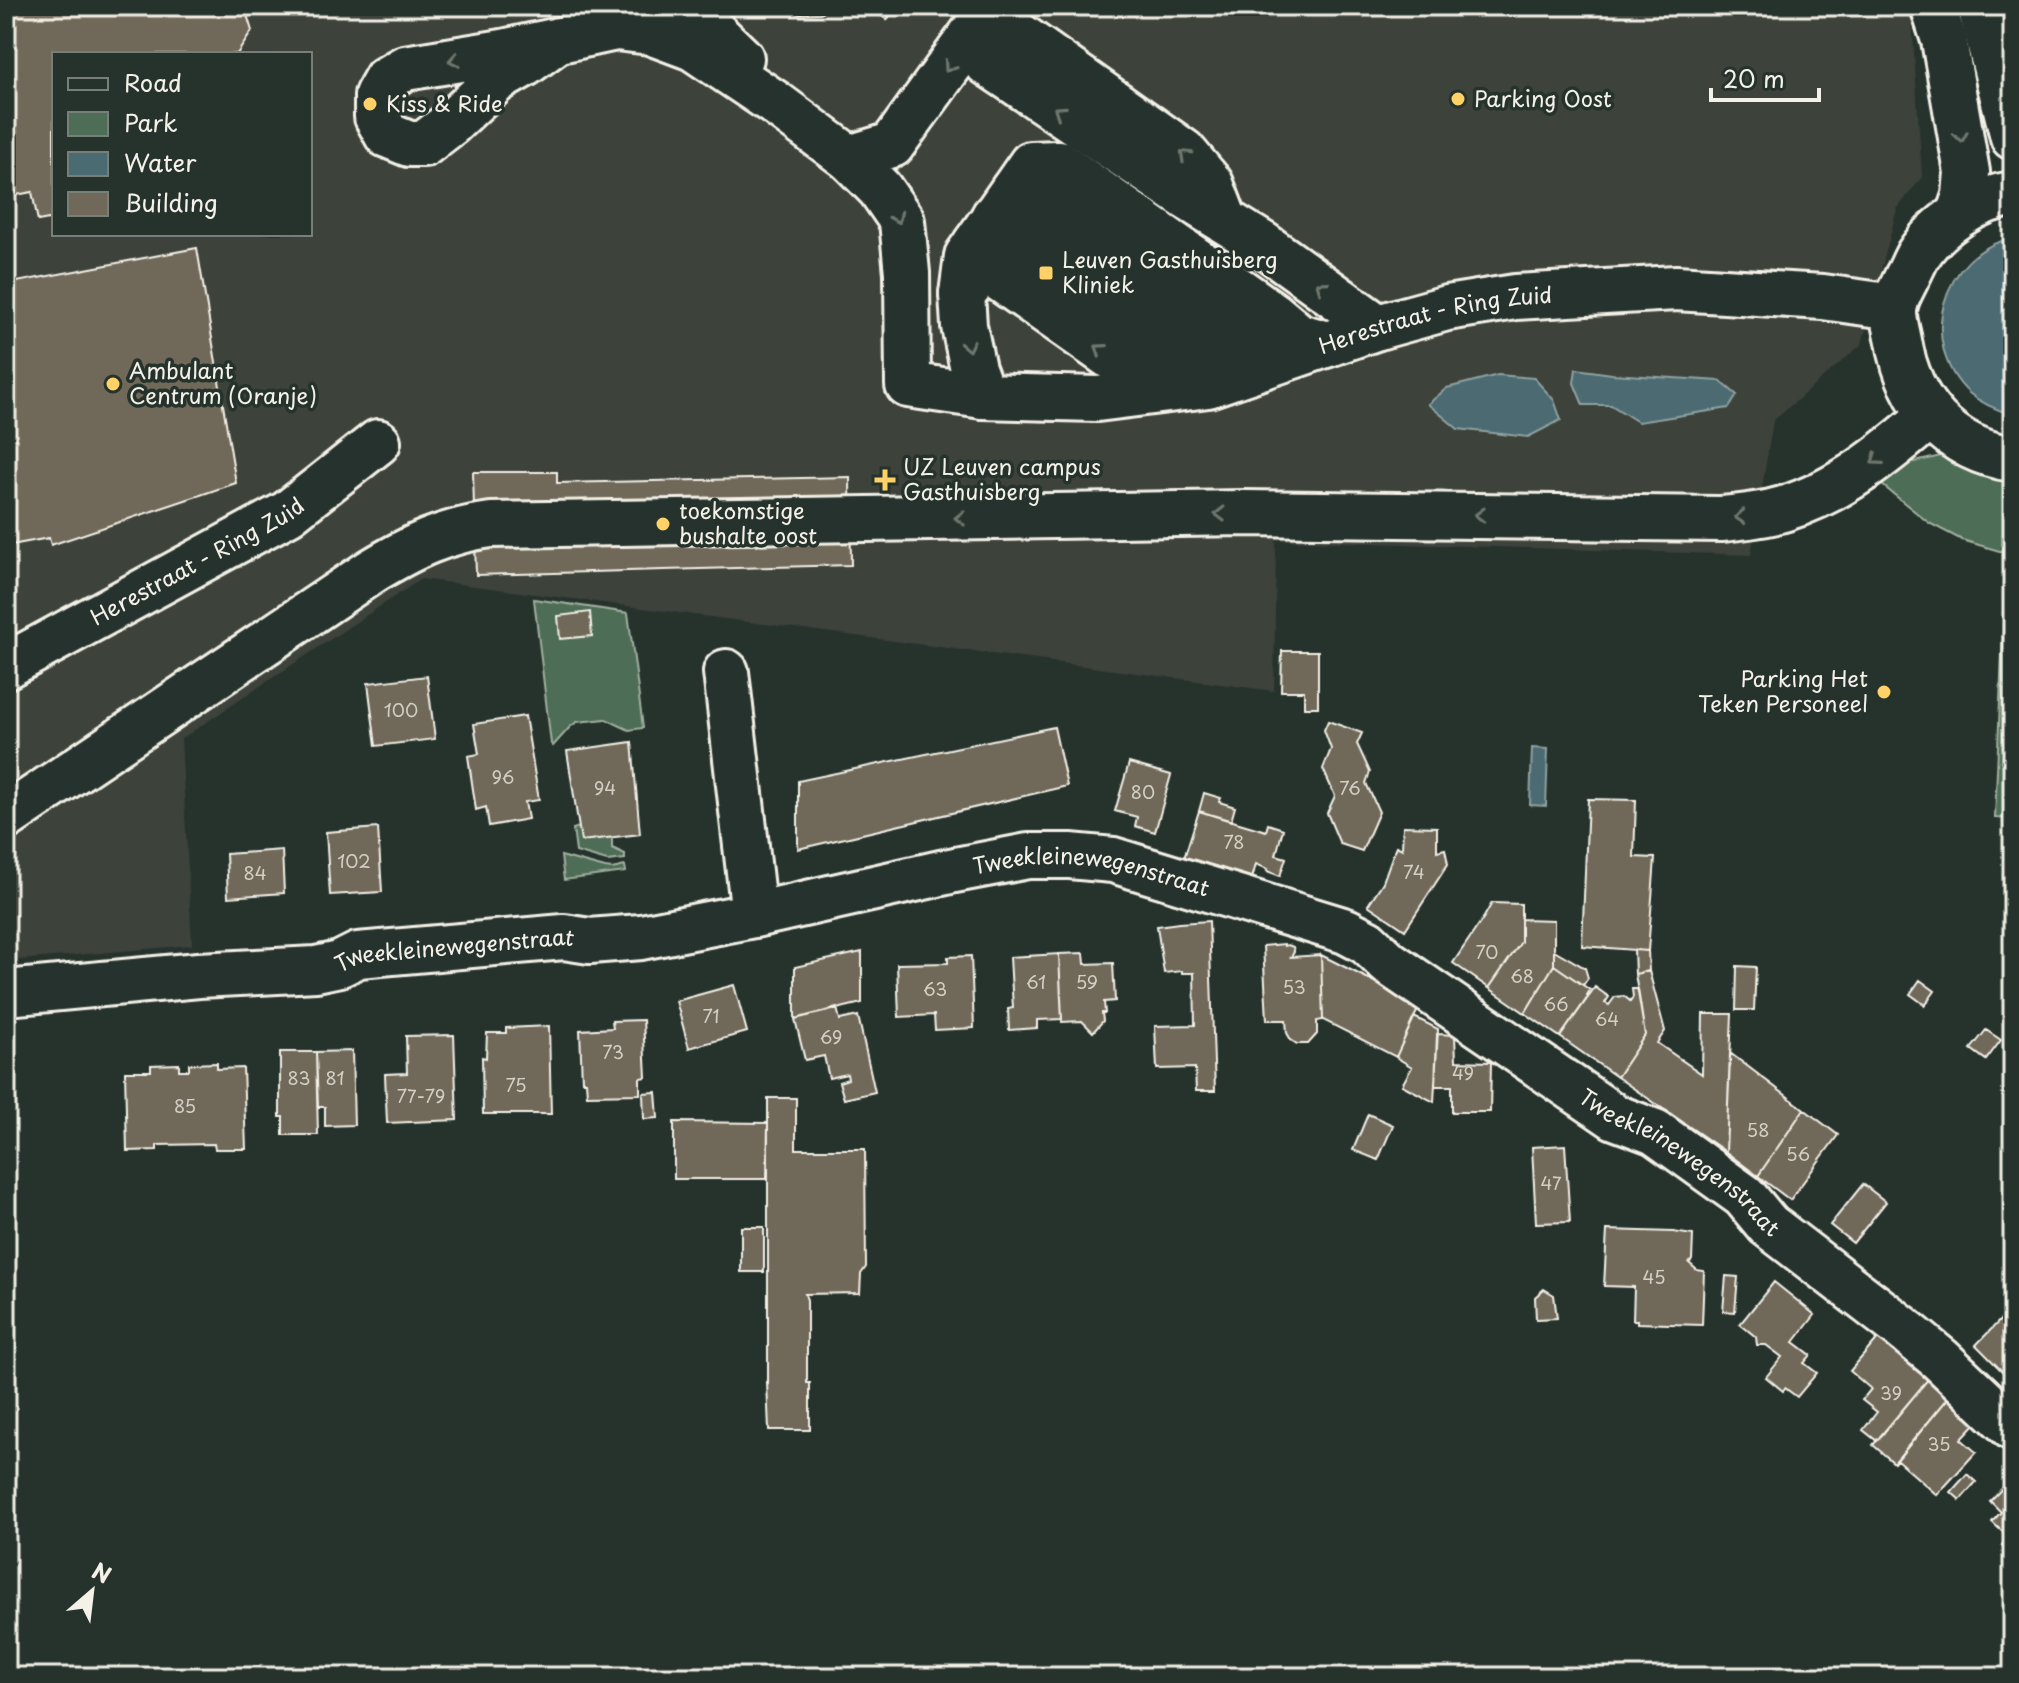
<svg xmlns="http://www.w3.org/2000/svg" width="2019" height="1683" font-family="'Playpen Sans',sans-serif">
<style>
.built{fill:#3c433a;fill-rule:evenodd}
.green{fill:#4e6d57;stroke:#a1afa0;stroke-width:2}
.water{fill:#4b6b72;stroke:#8fa1a1;stroke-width:2}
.building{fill:#706858;stroke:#f4f1e8;stroke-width:2}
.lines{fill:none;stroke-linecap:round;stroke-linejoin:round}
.minor-casing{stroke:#f4f1e8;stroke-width:50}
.minor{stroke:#26332d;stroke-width:44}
.oneway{stroke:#6e766e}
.poi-dot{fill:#ffd166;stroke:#26332d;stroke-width:3}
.labels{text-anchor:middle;stroke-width:7;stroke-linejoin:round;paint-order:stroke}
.number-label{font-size:18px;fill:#d3cfc4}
.poi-label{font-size:22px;fill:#f4f1e8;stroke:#26332d;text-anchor:start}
.street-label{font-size:22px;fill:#f4f1e8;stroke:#26332d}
</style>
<rect width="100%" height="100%" fill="#26332d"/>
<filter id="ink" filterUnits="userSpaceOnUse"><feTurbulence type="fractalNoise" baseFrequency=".0125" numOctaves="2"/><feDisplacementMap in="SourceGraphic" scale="16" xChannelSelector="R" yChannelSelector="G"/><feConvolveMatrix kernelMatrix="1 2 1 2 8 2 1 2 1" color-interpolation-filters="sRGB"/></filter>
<g filter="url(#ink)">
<path class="built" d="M6,6H1906L1912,21L1922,177L1897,209L1862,344L1773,421L1751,555L1276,540L1274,691L421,579L181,739L192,945L6,961ZM54,54H310V234H54Z"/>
<path class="green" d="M1941,456L2013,475V555L1962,540L1929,523L1881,484L1912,461L1915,462Z
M2013,582V819L1995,818L2005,583Z
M534,599L628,613L643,728L629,730L606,719L577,722L570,727L553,746L551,744Z
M579,827L582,841L612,837V848L625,854V859L607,861L576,852L573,829Z
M561,856L605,868L612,869L625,866L626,872L564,880Z"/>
<path class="water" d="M2013,238V415C1997,410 1982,404 1969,393C1916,343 1942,252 2013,238Z
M1576,369L1612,374L1720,381L1737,395L1729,408L1638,422L1611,405H1583L1574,383Z
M1498,375L1534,378L1554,400L1561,420L1528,437L1458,429L1428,404L1447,388Z
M1532,748L1548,749L1546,806L1530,805Z"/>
<path class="building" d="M6,6H256L245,8L252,31L237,54H54V218L38,221L32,192L6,197Z
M778,6H838L820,13L799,14Z
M869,6H896L887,20Z
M197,248L236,483L51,545L49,538L6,546V284Z
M473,472H557V483L850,477L851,565L476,575Z
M590,612L592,636L560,639L558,616Z
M1282,651H1318V707H1304V691H1281Z
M427,676L435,739L376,746L368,683Z
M525,716L539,800L525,802L528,819L489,826L486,807L476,810L468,756L479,754L474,724Z
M1328,721L1362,733L1357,744L1370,772L1366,783L1379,812L1362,851L1340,844L1327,813L1335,796L1323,769L1331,749L1324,730Z
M1054,727L1067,786L798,849V781Z
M632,742L640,834L581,841L567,751Z
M1129,763L1171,775L1155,832L1135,826L1137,817L1115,811Z
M1204,793L1221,798L1219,802L1235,807L1231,821L1199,811Z
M1588,799L1636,800L1634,857L1655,858L1648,951L1582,946Z
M1199,811L1266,831L1268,824L1283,829L1276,855L1286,858L1280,876L1267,871L1268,869L1256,864L1252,879L1184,858Z
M1403,826L1437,827V851L1445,849L1448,864L1405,930L1368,905L1383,882L1396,846L1402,849Z
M378,828L382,892L330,895L326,832Z
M282,850L284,893L228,897L226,854Z
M1492,903L1521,904V942L1489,988L1453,963L1484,917Z
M1521,919L1554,920V965L1525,1013L1489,988L1521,942Z
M1209,921L1215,1091H1196L1195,1068L1157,1069L1155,1026L1195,1025L1194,973H1182V971L1164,973L1157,926L1179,923Z
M1284,944V946L1288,945L1293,947L1294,952L1291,957L1321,955L1323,1020L1317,1021V1034L1308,1044H1297L1291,1040L1287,1033L1286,1020H1267L1263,946Z
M1554,950L1585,968L1588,978L1583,985L1554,965Z
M1634,950L1648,951L1649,971L1635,974Z
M862,952V1003L795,1019V967Z
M1084,953L1085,964L1113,963L1115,1001L1104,1002L1105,1013H1102L1103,1021L1093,1032L1082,1021L1062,1022L1059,954Z
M1059,954L1062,1019L1037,1020V1028L1009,1030L1008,1009L1013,1008L1010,957Z
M1321,955L1420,1005L1396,1057L1323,1020Z
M971,956L974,1028L935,1030L934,1015L899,1017L897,964L948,963V957Z
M1554,965L1590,990L1587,995L1589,996L1560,1037L1525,1013Z
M1737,966L1756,967L1754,1010H1736Z
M1649,971L1665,1031L1657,1043L1702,1074L1703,1014H1732L1726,1152L1617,1077L1645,1035L1635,974Z
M1920,980L1935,991L1925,1005L1910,994Z
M734,985L747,1032L689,1048L676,1001Z
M1595,987L1609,997L1605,1003L1609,1005L1615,997L1624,996L1630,1001L1633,997L1632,989H1638L1645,1035L1617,1077L1560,1037Z
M837,1008L840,1020L858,1016L875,1092L844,1099L839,1082L848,1079L847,1074L829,1078L824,1056L805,1060L795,1019Z
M1414,1017L1438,1029L1434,1102L1402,1085L1412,1067L1396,1057Z
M643,1020L646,1077L640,1078V1094L587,1095L586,1081H582L580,1030L613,1028L612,1021Z
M549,1026L551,1114H483L482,1057L486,1058L487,1033H506V1028Z
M1986,1030L2001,1040L1986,1060L1971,1049Z
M1437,1034L1455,1035L1456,1061L1491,1062L1490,1112H1452V1086H1435Z
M454,1035L457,1120L387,1123L385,1074L407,1073L406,1036Z
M352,1051L354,1125L325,1126V1107H318L316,1052Z
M280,1052H316L318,1135H283V1117H280Z
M1730,1053L1804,1109L1758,1176L1726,1152Z
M217,1063V1069L243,1068L246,1149H215L214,1144L157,1145V1150L127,1151L125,1071H151V1065L179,1064V1070H189V1064Z
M656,1092L658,1118L644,1119L643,1093Z
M768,1098H796V1149H865L866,1267L861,1274L860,1293L805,1294L807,1300V1383H810V1430H769L767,1382L768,1383Z
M1804,1109L1838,1135L1790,1200L1758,1176Z
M1368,1114L1393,1125L1378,1160L1353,1150Z
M674,1122L768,1123L767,1179H674Z
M1565,1145L1570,1222L1536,1223L1532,1147Z
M1863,1184L1886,1202L1853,1243L1830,1225Z
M741,1227H764V1272H741Z
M1607,1230L1673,1232L1693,1235L1692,1260L1689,1263L1697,1270L1704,1271L1702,1325L1637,1323V1320H1633L1634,1287L1604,1286Z
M1726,1276L1738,1277L1735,1312L1723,1311Z
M1774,1282L1815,1315L1794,1342L1811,1355L1804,1363L1817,1373L1797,1397L1785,1388L1783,1391L1766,1377L1782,1357L1766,1345H1757L1756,1337L1740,1324Z
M1544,1289L1554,1295L1557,1318L1536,1319L1535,1297Z
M2013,1307V1364L2004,1373L1976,1345Z
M1879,1337L1929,1378L1877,1441L1863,1430L1877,1412L1862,1400L1871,1389L1850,1371Z
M1929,1378L1949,1397L1894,1463L1873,1445Z
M1949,1397L1976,1423L1961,1439L1976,1452L1937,1495L1897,1460Z
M1967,1474L1976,1482L1960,1500L1951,1492Z
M2013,1477V1555L2002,1545L2008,1537L1992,1522L2001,1512L1990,1501Z"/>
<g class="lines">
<g class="minor-casing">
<g id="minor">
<path d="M687,6L741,58"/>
<path d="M1001,6L1009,28L1184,152L1211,184L1224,218"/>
<path d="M1933,6L1944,40L1967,172L1965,196L1959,213"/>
<path d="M1980,6L2013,137"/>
<path id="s1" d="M558,40L525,64L497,80L450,124L424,144H409L387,135L377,117V95L386,79L405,68L503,52L616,28L650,32L693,48L775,103L849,158L880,189L902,221L907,273L908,385L983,396L1097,399L1208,385L1378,327L1447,308L1515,297L1676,288L1823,297L1894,307"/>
<path d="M987,63L1188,198L1264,245L1378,327"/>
<path d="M849,158L892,145L973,33L1009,28"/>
<path d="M1013,190H1040L1259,343"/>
<path d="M2013,194C1978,198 1937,225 1918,255C1914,262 1911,270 1907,277C1903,286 1897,295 1895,305C1892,315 1897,330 1899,341C1909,403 1949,450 2013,459"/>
<path d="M994,216H1022L1215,351"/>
<path d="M976,243L1003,242L1171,360"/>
<path d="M962,294L977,277L993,274L1127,368L1266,342"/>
<path d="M983,396L973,369L964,326L962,294L967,256L1031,164L1058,163L1274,315L1299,336L1328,344"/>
<path id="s2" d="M6,666L288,513L378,442"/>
<path d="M726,672L754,915"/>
<path d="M6,817L372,571C412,547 444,531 491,525L1244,513L1721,519C1743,517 1763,515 1783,509C1840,492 1887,453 1931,415"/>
<path id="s3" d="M6,993L199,975L316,969L340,964L358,955L564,937L590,941L641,937L754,915L950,871L1028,856H1070L1113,860L1346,931L1367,942L1389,963L1615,1117L1655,1132L1744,1196L1768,1225L1901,1327L1940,1359L2013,1428"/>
</g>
</g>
<use href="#minor" class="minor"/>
</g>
<defs><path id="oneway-chevron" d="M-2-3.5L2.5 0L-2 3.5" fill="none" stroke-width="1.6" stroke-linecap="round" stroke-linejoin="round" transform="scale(2)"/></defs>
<g class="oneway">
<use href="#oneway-chevron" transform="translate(454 60) rotate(170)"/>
<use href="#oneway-chevron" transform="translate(949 67) rotate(125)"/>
<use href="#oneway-chevron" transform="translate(1059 111) rotate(-146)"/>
<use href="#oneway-chevron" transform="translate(1961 137) rotate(81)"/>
<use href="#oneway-chevron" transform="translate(1185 155) rotate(-136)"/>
<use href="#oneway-chevron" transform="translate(897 218) rotate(65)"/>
<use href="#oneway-chevron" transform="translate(1321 286) rotate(-145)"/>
<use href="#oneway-chevron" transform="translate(968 346) rotate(78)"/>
<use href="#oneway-chevron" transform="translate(1100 349) rotate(-145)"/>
<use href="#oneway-chevron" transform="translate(1876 460) rotate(145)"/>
<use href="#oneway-chevron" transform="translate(1220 514) rotate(179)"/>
<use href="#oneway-chevron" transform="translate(1480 515) rotate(-179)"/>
<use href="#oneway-chevron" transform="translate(1740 517) rotate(176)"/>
<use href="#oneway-chevron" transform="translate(960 518) rotate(179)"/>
</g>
</g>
<g class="poi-dot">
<circle cx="1458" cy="99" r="8"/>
<circle cx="370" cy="104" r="8"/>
<rect x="1038" y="265" width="16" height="16" rx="4"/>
<circle cx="113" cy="384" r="8"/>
<path d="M881 468h8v8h8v8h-8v8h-8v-8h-8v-8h8z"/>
<circle cx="663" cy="524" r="8"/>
<circle cx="1884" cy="692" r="8"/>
</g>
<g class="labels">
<g class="number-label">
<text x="401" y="717">100</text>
<text x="503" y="784">96</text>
<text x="605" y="795">94</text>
<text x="1350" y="795">76</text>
<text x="1143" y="799">80</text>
<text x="1234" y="849">78</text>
<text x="354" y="868">102</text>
<text x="1414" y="879">74</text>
<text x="255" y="880">84</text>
<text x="1487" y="959">70</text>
<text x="1522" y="983">68</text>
<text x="1036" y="989">61</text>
<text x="1087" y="989">59</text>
<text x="1294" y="994">53</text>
<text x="935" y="996">63</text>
<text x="1556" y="1011">66</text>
<text x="711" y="1023">71</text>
<text x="1607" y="1026">64</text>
<text x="831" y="1044">69</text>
<text x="613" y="1059">73</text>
<text x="1463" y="1080">49</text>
<text x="299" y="1085">83</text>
<text x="335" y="1085">81</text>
<text x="516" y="1092">75</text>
<text x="421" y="1103">77-79</text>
<text x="185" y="1113">85</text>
<text x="1758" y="1137">58</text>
<text x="1798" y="1161">56</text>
<text x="1551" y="1190">47</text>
<text x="1654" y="1284">45</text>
<text x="1891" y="1400">39</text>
<text x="1939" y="1451">35</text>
</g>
<g class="poi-label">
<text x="1474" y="107">Parking Oost</text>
<text x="386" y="112">Kiss &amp; Ride</text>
<text x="1062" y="268">Leuven Gasthuisberg<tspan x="1062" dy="25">Kliniek</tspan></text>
<text x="129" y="379">Ambulant<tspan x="129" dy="25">Centrum (Oranje)</tspan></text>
<text x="903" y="475">UZ Leuven campus<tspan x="903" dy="25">Gasthuisberg</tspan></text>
<text x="679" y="519">toekomstige<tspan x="679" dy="25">bushalte oost</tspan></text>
<text x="1868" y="687" text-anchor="end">Parking Het<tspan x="1868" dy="25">Teken Personeel</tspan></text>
</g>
<g class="street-label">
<text dy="8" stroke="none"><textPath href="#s1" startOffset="1564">Herestraat - Ring Zuid</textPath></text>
<text dy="8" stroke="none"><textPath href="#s2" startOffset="218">Herestraat - Ring Zuid</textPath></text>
<text dy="8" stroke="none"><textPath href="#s3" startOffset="1100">Tweekleinewegenstraat</textPath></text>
<text dy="8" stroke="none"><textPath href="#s3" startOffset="452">Tweekleinewegenstraat</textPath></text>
<text dy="8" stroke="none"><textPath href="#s3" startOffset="1772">Tweekleinewegenstraat</textPath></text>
</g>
</g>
<rect width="2019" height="1683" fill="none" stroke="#26332d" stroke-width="32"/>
<rect x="16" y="16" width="1987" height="1651" fill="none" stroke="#f4f1e8" stroke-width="3" filter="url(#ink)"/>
<rect x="52" y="52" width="260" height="184" fill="#26332d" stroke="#787f78" stroke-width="2"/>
<rect x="68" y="78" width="40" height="12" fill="#26332d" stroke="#787f78" stroke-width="2"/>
<text x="124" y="92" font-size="24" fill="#f4f1e8">Road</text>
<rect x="68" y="112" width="40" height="24" fill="#4e6d57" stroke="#787f78" stroke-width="2"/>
<text x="124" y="132" font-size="24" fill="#f4f1e8">Park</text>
<rect x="68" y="152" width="40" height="24" fill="#4b6b72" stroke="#787f78" stroke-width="2"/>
<text x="124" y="172" font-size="24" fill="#f4f1e8">Water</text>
<rect x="68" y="192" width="40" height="24" fill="#706858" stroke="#787f78" stroke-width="2"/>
<text x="124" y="212" font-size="24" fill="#f4f1e8">Building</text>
<g transform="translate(92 1591) rotate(28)" stroke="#26332d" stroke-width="6" paint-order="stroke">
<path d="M0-6L14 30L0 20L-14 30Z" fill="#f4f1e8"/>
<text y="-12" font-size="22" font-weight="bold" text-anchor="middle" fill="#f4f1e8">N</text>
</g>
<path d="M1711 88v12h108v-12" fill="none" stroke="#f4f1e8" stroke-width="4"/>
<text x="1723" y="88" font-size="24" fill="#f4f1e8" stroke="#26332d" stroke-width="6" paint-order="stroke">20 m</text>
</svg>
